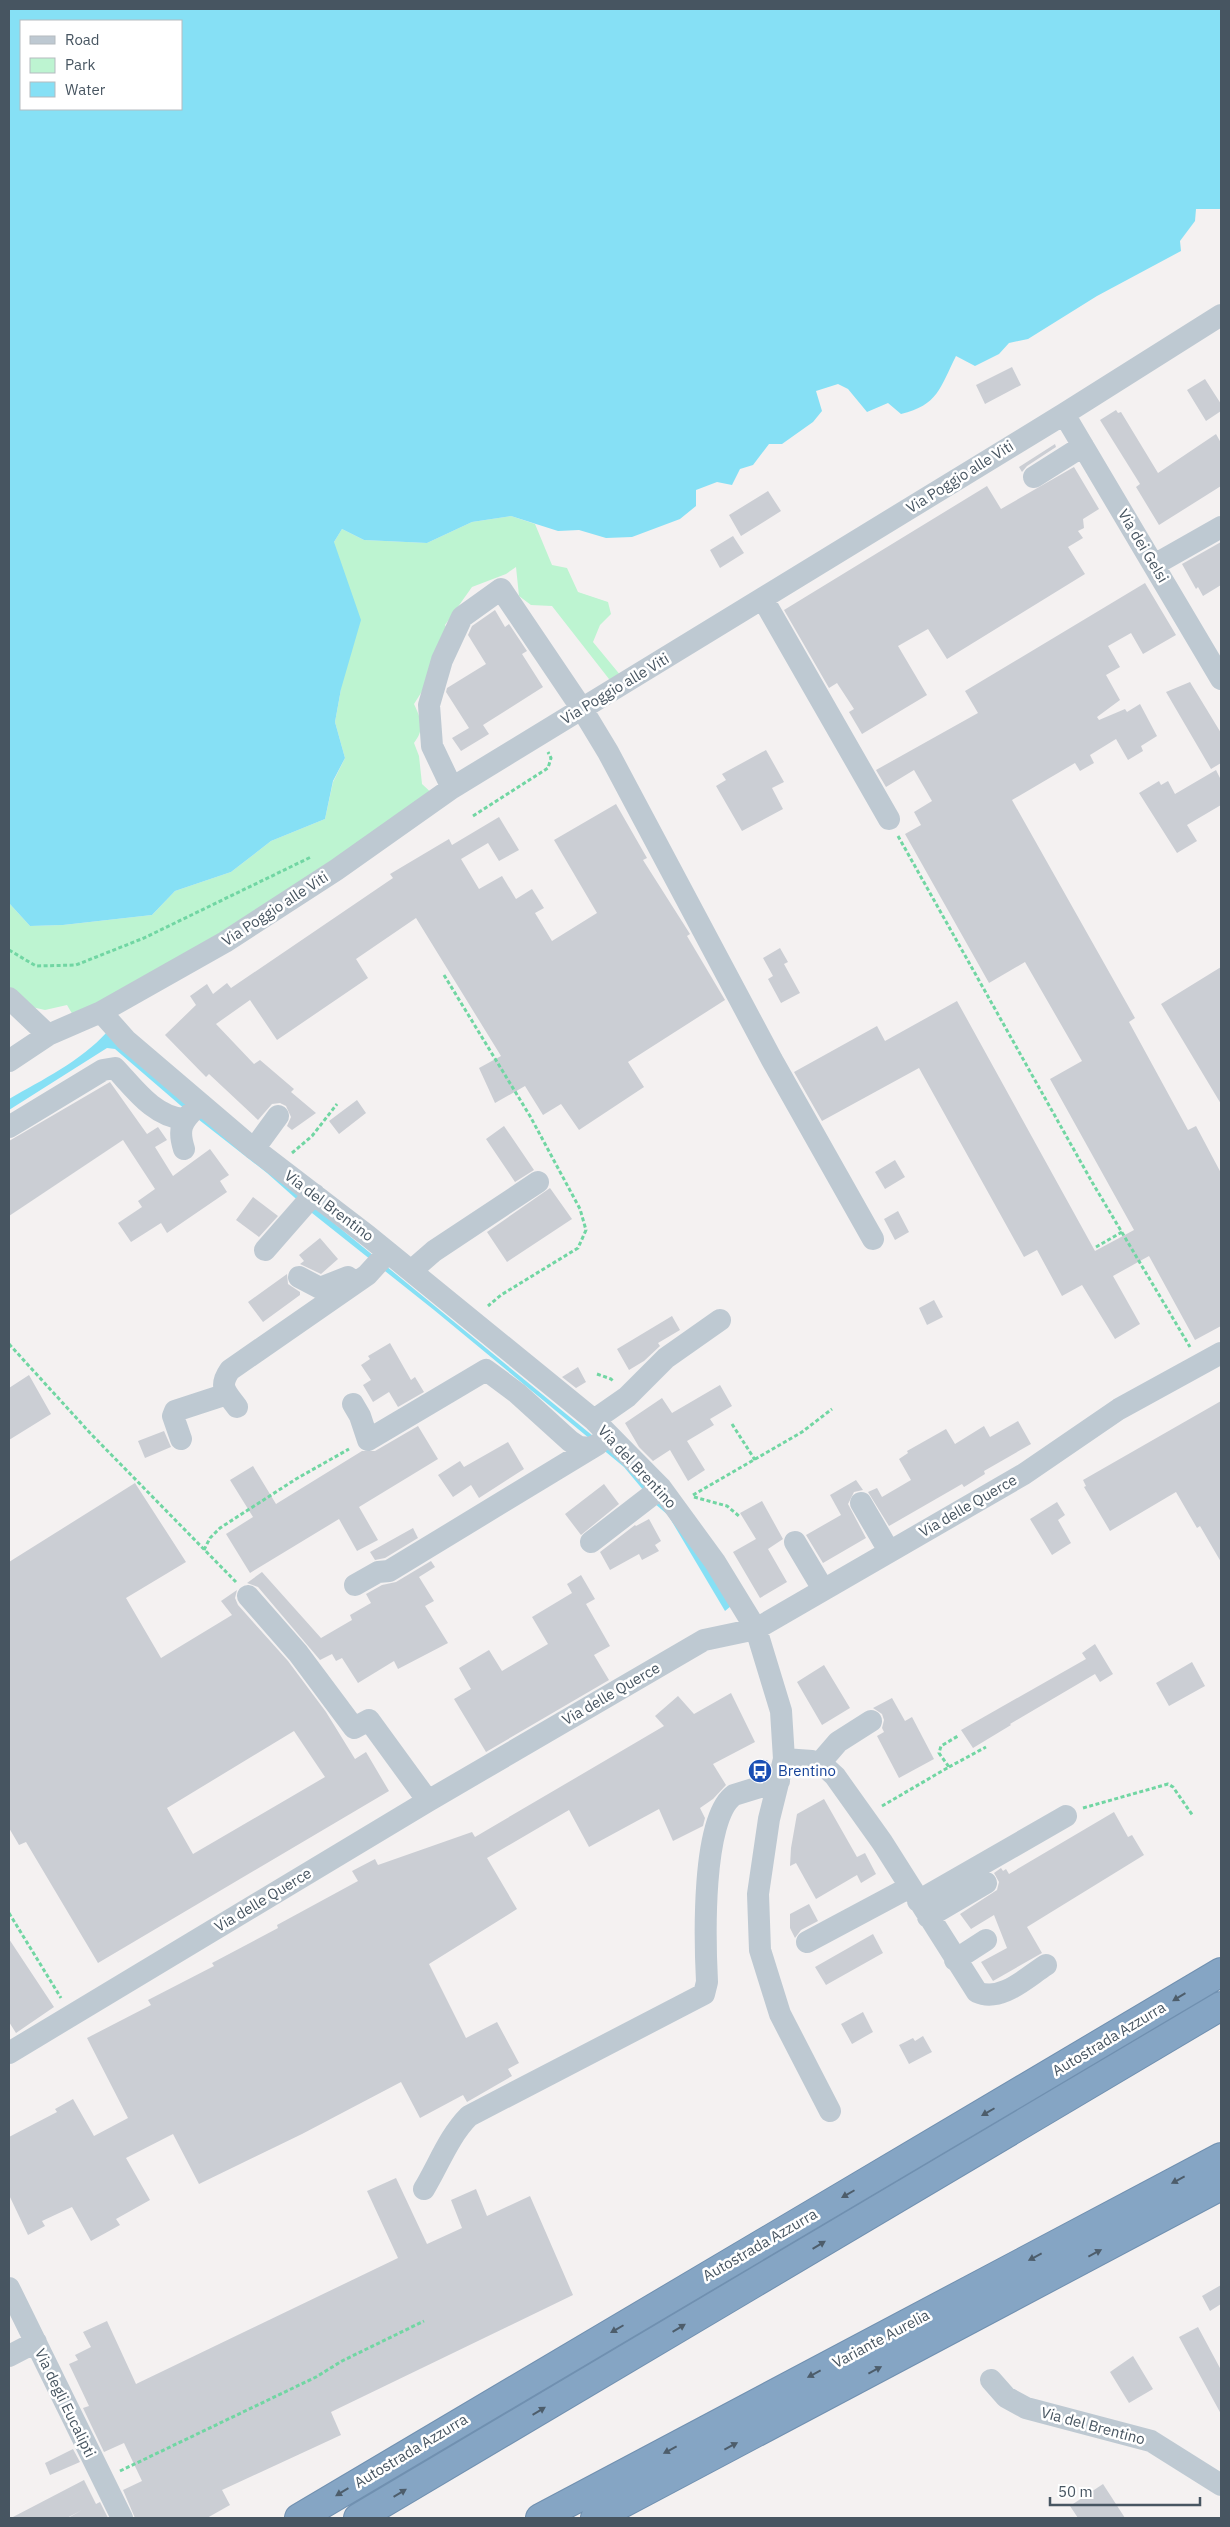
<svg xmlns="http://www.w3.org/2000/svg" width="1230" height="2527" font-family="'IBM Plex Sans',sans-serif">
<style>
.green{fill:#bdf4d1}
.water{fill:#86e0f5;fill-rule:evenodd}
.building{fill:#cbced4;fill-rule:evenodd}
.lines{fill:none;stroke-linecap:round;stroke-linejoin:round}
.highway-casing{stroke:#7090b0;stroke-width:30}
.path{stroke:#71d6a3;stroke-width:3;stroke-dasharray:4 2.5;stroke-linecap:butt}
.minor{stroke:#bec9d2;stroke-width:22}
.highway{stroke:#85a5c4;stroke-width:28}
.oneway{fill:#4d5d6b}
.labels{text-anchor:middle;stroke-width:5;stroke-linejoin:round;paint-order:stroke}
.street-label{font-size:15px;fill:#475561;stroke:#fff}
.transit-label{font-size:15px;fill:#164399;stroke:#fff;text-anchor:start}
</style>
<rect width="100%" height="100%" fill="#f4f1f1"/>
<path class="green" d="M511,516L535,524L552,565L567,568L578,592L608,602L611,614L600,625L593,642L626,682L609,679L552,606L531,605L519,596L516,567L506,574L472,587L445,625L448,631L426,685L414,704C421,719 425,729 414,743L419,756L422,784L437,798L77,1022L67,1005L45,1010L14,1003L9,1005V903L30,926L63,925L152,915L175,891L231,872L271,841L325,819L333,782L345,758L335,722L341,689L334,542L342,529L364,540L427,543L472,522Z"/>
<path class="water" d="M9,9H1221V209H1196L1195,221L1180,241L1181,251L1097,296L1028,339L1009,343L999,354L975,366L956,356C940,388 938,405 901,414L888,403L867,412L848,389L838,384L816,391L822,411L813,422L782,444H769L753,465L740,469L732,485L717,482L696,490V506L680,519L632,537L606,538L579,530L558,531L511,516L472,522L427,543L364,540L342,529L334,542L361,620L341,689L335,722L345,758L333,781L325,819L271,841L231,872L175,891L152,915L63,925L30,926L9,903ZM21,21H181V109H21Z
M107,1032L296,1192L632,1468L672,1513L731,1606L725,1611L668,1515L654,1503L624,1467L434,1310L312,1213L267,1173L180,1105L115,1049L107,1048L9,1110V1099C42,1080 81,1061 107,1032Z"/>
<path class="building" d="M1012,367L1021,385L985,404L976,385Z
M1205,379L1221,404V411L1206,421L1187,390Z
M1116,410L1118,413L1121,412L1158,473L1216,434L1221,443V486L1159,525L1136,487L1140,484L1100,420Z
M1055,444L1056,447L1027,466L1022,472L1019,467Z
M1074,467L1099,509L1083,519L1084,528L1078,531L1083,538L1068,547L1085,574L947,659L928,629L898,646L927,695L862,734L849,712L854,709L837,683L829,688L784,610L987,486L1001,509Z
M768,491L781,511L741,536L729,515Z
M733,536L744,553L720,568L710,550Z
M1221,542V585L1203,596L1198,587L1196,589L1182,564Z
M1145,583L1176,635L1143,654L1131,633L1108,646L1120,667L1106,675L1120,700L1097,717L1099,720L1125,709L1127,712L1140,704L1157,736L1141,746L1143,751L1128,760L1116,739L1090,755L1094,763L1080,771L1075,763L1012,800L1135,1018L1129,1022L1188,1130L1196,1126L1221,1173V1326L1195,1340L1149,1256L1113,1276L1140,1324L1115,1339L1082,1285L1062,1296L1037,1250L1024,1257L919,1068L822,1121L794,1072L877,1026L885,1041L957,1001L1095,1251L1134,1230L1050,1079L1082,1061L1025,962L989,983L905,834L921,825L914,812L932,801L914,770L886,787L876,770L978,713L965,691Z
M495,610L505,627L509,624L527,651L522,654L543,687L483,725L489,734L461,751L452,738L469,728L446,692L447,688L486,664L468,635L472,626Z
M1190,682L1221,733V763L1211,769L1166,692Z
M766,750L784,782L772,788L783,809L742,831L716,786L726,780L722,774Z
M1216,770L1221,780V805L1187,825L1197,841L1177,853L1139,793L1159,781L1161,785L1168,781L1175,794Z
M616,804L647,858L643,860L690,934L687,936L725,1000L628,1062L644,1087L579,1130L561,1104L543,1115L525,1086L495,1103L479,1068L501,1056L416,918L356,959L368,978L277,1040L250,1000L216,1024L254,1064L260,1060L294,1089L291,1092L316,1113L292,1130L287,1126L291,1117L286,1106L280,1103L272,1104L258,1120L209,1074L206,1077L165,1035L196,1005L190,996L207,984L213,994L227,983L231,988L393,878L390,874L449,839L452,845L499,817L519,850L499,861L488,843L461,859L479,889L502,876L516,899L532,889L544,908L535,913L552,941L597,913L554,840Z
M780,948L788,962L784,964L800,993L781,1003L768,979L773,976L763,958Z
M1221,967V1104L1161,1004Z
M110,1082L147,1134L158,1127L167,1140L155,1147L173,1176L210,1149L229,1175L220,1181L227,1192L167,1233L161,1223L131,1242L118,1223L142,1207L138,1201L155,1189L123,1140L9,1216V1141Z
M357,1100L366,1113L339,1134L329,1121Z
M504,1126L534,1170L515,1182L486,1139Z
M895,1160L905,1177L885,1189L875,1172Z
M550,1188L572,1219L507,1262L487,1232Z
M253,1197L278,1216L259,1237L236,1220Z
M898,1211L909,1232L895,1240L884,1219Z
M320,1238L338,1259L321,1274L300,1264L304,1261L299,1255Z
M287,1274L288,1284L300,1292V1295L263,1322L248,1302Z
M934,1300L943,1317L927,1325L919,1308Z
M672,1316L680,1330L658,1343L660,1346L644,1361L629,1370L617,1349Z
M390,1343L411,1380L415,1377L424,1392L398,1407L389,1392L373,1402L363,1385L371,1380L361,1365L370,1359L368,1356Z
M578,1367L586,1382L576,1388L562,1377Z
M29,1375L51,1414L9,1440V1388Z
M720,1385L732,1406L710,1419L714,1425L687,1441L705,1470L688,1481L670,1450L653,1461L639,1447L625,1423L662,1398L672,1413Z
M1221,1401V1562L1200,1526L1197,1528L1176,1492L1110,1531L1084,1487L1086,1486L1083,1480Z
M1018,1421L1031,1444L984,1471L985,1474L964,1487L962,1484L889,1526L868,1492L877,1488L882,1497L911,1480L899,1459L908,1453L907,1451L946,1429L955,1444L984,1426L990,1437Z
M418,1426L438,1459L359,1507L378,1540L357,1551L339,1519L250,1573L226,1534L253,1517L230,1480L253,1466L276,1504L362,1451H375Z
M164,1431L171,1447L145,1458L138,1441Z
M508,1442L524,1469L479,1498L471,1485L453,1497L438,1475L460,1461L464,1467Z
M856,1480L863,1490L854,1492L848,1504L866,1538L823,1563L806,1535L841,1515L830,1495Z
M135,1483L186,1562L126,1598L161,1658L232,1615L221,1601L237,1590L235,1598L238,1605L288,1661L326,1712L355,1759L366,1752L389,1791L98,1963L26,1842L19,1845L9,1828V1562ZM294,1731L325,1777L193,1854L167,1808Z
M604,1484L619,1504L581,1535L565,1514Z
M762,1501L783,1539L768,1549L787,1582L760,1598L733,1552L756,1539L740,1513Z
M1057,1502L1065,1515L1058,1520L1071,1543L1052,1555L1030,1519Z
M649,1519L661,1541L655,1545L659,1551L642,1560L639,1554L610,1570L600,1552L635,1525L636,1526Z
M413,1528L418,1538L385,1558L375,1560L370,1552Z
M431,1561L435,1567L419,1577L434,1601L425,1606L448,1643L398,1669L394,1661L358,1683L342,1658L336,1661L332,1654L320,1660L258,1587L247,1583L262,1572L321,1638L352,1620L350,1615L371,1603L366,1594L382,1585L396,1582Z
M581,1575L595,1599L586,1604L610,1646L594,1655L609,1680L486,1752L454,1699L471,1689L459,1668L489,1650L502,1671L548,1644L532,1617L572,1593L567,1584Z
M1095,1644L1113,1674L1100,1682L1095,1674L1010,1724L1011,1725L973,1748L961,1730L1086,1659L1082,1653Z
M1192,1662L1205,1686L1169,1706L1156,1683Z
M824,1665L850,1708L822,1725L797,1682Z
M731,1693L755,1742L713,1764L726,1785L713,1799L700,1808L705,1818L703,1826L673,1841L659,1809L589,1847L569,1810L487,1858L517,1909L429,1964L466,2038L497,2022L519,2063L508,2069L512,2076L467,2102L463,2095L420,2118L401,2082L302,2134L199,2184L173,2134L126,2158L150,2200L116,2219L120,2225L91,2241L72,2207L42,2221L45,2226L28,2235L9,2195V2137L57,2112L55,2109L73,2099L94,2136L128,2118L87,2038L151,2005L148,2000L214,1966L212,1963L278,1928L277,1925L358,1881L352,1871L375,1859L378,1865L472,1832L475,1837L664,1726L655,1716L678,1696L694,1714Z
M892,1698L905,1721L912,1717L934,1759L899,1778L877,1736L884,1732L882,1728L884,1720L882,1714L873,1708Z
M824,1799L857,1857L865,1853L876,1874L861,1883L857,1875L816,1899L796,1863L790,1866L791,1848L797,1814Z
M1114,1812L1128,1837L1132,1835L1144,1855L1027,1927L1042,1953L993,1981L981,1962L1007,1948L994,1915L971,1929L960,1914L997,1890L999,1882L994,1873L1001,1868L1003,1871L1006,1869L1009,1874Z
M809,1904L818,1921L801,1930L795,1938L790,1928V1914Z
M873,1934L883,1953L826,1985L815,1967Z
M9,1939L54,2007L16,2033L9,2022Z
M863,2012L873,2032L852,2044L841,2024Z
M923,2036L932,2052L909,2064L899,2045L913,2038L915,2041Z
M396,2178L427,2244L462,2228L451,2200L476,2189L487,2216L530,2196L573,2295L331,2412L341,2435L222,2490L230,2505L207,2518H135L123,2490L142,2481L124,2443L104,2452L83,2408L89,2406L69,2364L78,2360L75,2355L91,2347L83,2332L107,2321L136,2384L398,2258L367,2191Z
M1221,2285V2304L1210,2311L1202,2296Z
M1198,2327L1221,2370V2414L1179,2337Z
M1133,2356L1153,2389L1129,2403L1110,2372Z
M73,2449L80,2462L50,2475L45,2463Z
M84,2480L96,2504L100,2502L108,2518H68L82,2510L67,2518H11Z
M1103,2484L1125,2518H1078L1070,2506Z"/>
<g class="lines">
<g class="highway-casing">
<path id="highway" d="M299,2518L1221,1972
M358,2518L1221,2006
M540,2518L1221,2157
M595,2518L1221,2186"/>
</g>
<path class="path" d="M473,816L548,768L551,758L548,752
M898,836L1092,1182L1190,1347
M9,950L36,966L76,965L144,938L311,857
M444,975L530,1116L580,1209L586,1230L578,1248L501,1295L488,1306
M292,1153L312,1136L337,1104
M1096,1247L1122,1232
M9,1344L91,1434L236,1582
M597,1374L611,1379L614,1382
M732,1424L755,1460
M693,1495L802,1432L832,1409
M694,1497L727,1506L739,1516
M204,1550L210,1538L220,1528L296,1479L349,1449
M949,1767L986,1747
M882,1806L949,1767L939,1753L941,1746L958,1736
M1083,1808L1168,1784L1173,1787L1193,1816
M9,1913L61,1998
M120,2471L316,2377L342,2361L424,2321"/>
<path class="minor" d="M1064,414L1221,679
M1034,477L1083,446
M1154,565L1221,527
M763,599L889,819
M452,788L432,746L429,705L442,660L462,617L501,589L582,709L608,752L772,1060L873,1239
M9,998L48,1035
M101,1012L126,1040L248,1144L368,1236L594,1420L661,1488L715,1562L756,1629L781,1711L784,1759L769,1819L758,1894L760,1950L780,2014L830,2111
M9,1061L48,1035L101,1012L225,942L336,870L452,788L1064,414L1221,315
M9,1127L103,1070L115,1068C134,1088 154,1117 184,1119
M184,1149C178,1130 181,1122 195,1109
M254,1149L278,1116
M265,1250L314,1194
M411,1271L434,1251L538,1182
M299,1277L320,1288L348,1277
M353,1404L360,1416L368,1440L486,1370L517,1393L570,1441L579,1447L591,1448
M237,1407C226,1392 218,1387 230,1370L367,1275L388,1252
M594,1420L627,1397L666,1358L720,1320
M181,1439L173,1416L175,1411L227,1394
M861,1503L889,1551
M591,1542L661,1488
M795,1542L823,1589
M355,1585L378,1572L389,1571L598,1444
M248,1596L298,1653L354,1728L369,1720L428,1801
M784,1759L812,1761L823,1765L835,1776L882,1842L977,1992C1001,2003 1027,1977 1046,1965
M819,1764L838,1742L871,1721
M918,1901L1066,1816
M928,1917L986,1883
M807,1942L910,1887
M955,1960L986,1940
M9,2053L428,1801L704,1640L756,1629L1024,1474L1119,1409L1221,1353
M424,2189C439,2164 449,2136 469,2116L704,1994L707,1982C705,1943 701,1818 734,1795L779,1781
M9,2288L122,2518
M9,2356L36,2342
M991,2380L1006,2397L1026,2408L1151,2441L1221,2485"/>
<use href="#highway" class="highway"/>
</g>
<defs><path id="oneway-solid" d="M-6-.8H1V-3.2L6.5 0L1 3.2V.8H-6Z" transform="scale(1.25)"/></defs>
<g class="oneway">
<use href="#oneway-solid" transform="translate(1179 1997) rotate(149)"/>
<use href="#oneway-solid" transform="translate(988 2112) rotate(150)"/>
<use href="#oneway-solid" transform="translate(1178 2180) rotate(152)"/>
<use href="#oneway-solid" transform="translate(848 2194) rotate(150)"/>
<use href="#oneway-solid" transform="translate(819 2245) rotate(-31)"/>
<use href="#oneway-solid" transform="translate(1095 2253) rotate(-28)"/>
<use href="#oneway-solid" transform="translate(1035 2257) rotate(152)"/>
<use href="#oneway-solid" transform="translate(679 2328) rotate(-31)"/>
<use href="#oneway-solid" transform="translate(617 2329) rotate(150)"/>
<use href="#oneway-solid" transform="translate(875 2370) rotate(-28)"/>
<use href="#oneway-solid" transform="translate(814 2374) rotate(152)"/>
<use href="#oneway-solid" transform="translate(539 2411) rotate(-31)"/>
<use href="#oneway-solid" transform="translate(731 2446) rotate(-28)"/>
<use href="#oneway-solid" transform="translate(670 2450) rotate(152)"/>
<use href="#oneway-solid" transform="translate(342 2492) rotate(149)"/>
<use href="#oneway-solid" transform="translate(400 2493) rotate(-31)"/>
</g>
<defs>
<g id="bus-disc" transform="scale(1.25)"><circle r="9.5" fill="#1a4fb4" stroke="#fff"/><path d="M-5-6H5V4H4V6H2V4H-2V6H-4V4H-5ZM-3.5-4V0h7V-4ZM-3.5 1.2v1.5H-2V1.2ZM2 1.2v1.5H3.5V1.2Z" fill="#fff"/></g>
</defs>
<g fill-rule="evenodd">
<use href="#bus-disc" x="760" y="1771"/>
</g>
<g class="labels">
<g class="street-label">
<text transform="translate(960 477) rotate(-32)" y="5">Via Poggio alle Viti</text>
<text transform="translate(1143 546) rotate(59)" y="5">Via dei Gelsi</text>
<text transform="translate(615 689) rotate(-31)" y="5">Via Poggio alle Viti</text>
<text transform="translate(275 909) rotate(-33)" y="5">Via Poggio alle Viti</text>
<text transform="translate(329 1206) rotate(37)" y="5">Via del Brentino</text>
<text transform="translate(637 1467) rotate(47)" y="5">Via del Brentino</text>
<text transform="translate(968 1506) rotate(-30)" y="5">Via delle Querce</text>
<text transform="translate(611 1694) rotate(-30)" y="5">Via delle Querce</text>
<text transform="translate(263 1900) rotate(-31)" y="5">Via delle Querce</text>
<text transform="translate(1109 2039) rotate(-31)" y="5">Autostrada Azzurra</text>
<text transform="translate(760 2245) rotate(-30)" y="5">Autostrada Azzurra</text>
<text transform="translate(881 2339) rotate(-28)" y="5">Variante Aurelia</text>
<text transform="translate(65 2403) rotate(64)" y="5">Via degli Eucalipti</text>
<text transform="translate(1093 2426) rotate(15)" y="5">Via del Brentino</text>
<text transform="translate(411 2451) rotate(-31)" y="5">Autostrada Azzurra</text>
</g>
<g class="transit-label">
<text x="778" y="1776">Brentino</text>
</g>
</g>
<rect width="1230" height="2527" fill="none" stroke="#475561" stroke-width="20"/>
<rect x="20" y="20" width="162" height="90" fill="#ffffff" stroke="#b5bbc0"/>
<rect x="30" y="36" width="25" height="8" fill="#bec9d2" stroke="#b5bbc0"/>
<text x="65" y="45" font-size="15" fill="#475561">Road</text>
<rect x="30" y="58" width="25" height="15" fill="#bdf4d1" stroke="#b5bbc0"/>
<text x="65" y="70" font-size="15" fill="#475561">Park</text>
<rect x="30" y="82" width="25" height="15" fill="#86e0f5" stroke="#b5bbc0"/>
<text x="65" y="95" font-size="15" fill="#475561">Water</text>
<path d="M1050 2497v8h150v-8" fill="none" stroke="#475561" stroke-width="2.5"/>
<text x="1058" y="2497" font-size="15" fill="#475561" stroke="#ffffff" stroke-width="4" paint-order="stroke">50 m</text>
</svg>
